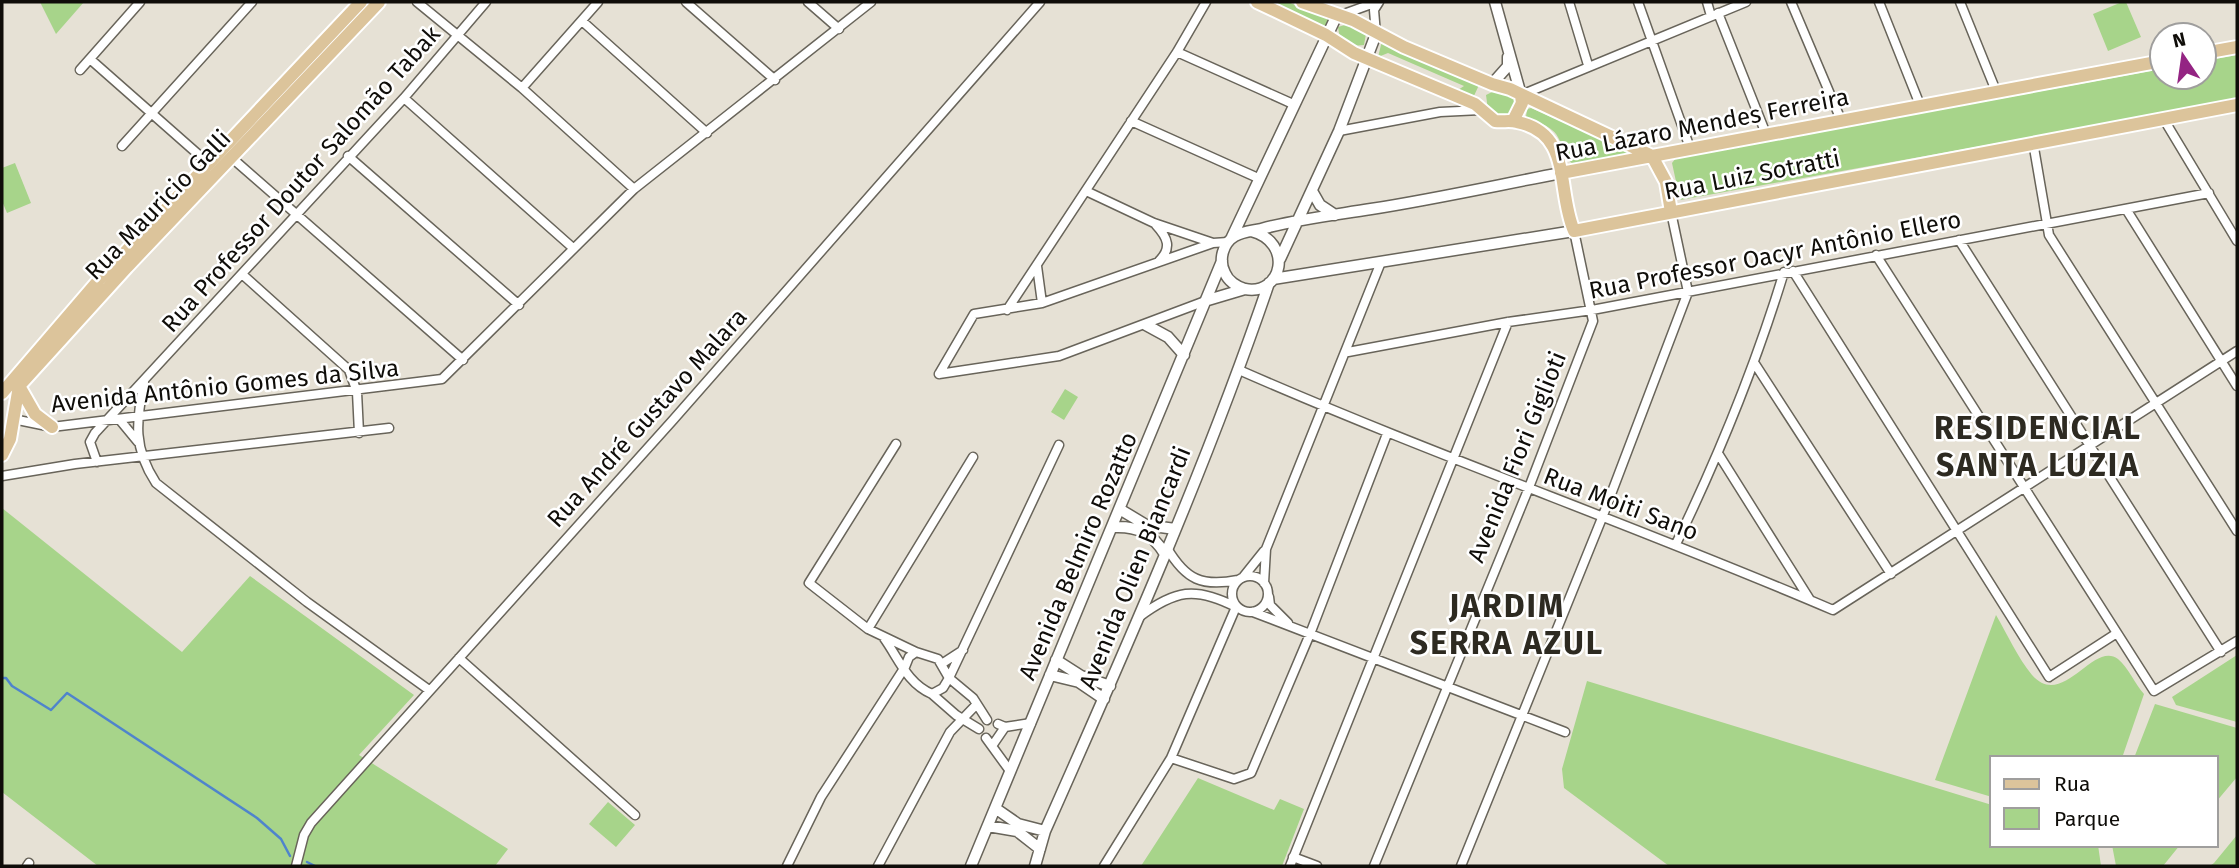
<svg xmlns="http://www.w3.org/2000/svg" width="2239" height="868" font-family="'Fira Sans',sans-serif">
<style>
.green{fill:#a7d48a}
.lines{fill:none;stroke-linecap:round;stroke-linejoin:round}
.stream{stroke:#4f84cc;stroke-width:2.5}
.minor-casing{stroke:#68645a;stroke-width:11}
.tertiary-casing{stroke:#68645a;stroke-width:13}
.primary-casing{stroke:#fff;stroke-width:16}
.minor{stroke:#fff;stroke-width:8}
.tertiary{stroke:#fff;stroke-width:10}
.primary{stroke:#dcc49b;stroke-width:12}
.labels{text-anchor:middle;stroke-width:5;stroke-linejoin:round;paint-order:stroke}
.street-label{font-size:24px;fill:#0f0d09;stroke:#fff}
.district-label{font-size:32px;font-weight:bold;letter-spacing:2px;fill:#2d2a21;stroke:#fff}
</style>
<rect width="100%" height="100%" fill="#e6e1d5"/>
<path class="green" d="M40,2H84L56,34Z
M1268,2H1288L1331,20L1326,29Z
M2122,2H2126L2141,37L2108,51L2093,14Z
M1348,24L1366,34L1364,45L1352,46L1340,39L1338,27Z
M1382,41L1479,85L1473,98L1458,90L1464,86L1388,53L1378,57Z
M2237,55V100L1680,200L1672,163L1676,158L2162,69V77H2204V61Z
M1498,89L1511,94L1516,102L1514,114L1502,118L1488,110L1486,95Z
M1531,108L1632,153L1631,156L1572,163L1565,158C1558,127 1552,129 1526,117L1527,109Z
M15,163L31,203L7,213L2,201V168Z
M1065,389L1078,397L1064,420L1051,412Z
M2,508L182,652L250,576L414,695L359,755L508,849L495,866H98L2,792Z
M1996,615C2007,634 2018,658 2032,675C2063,710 2093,640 2118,659C2128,667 2135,684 2144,694L2122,758H1992V797L1935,780Z
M2237,655V722L2176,705L2172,697Z
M1587,681L1992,805V845H2098L2101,866H1669L1564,788L1562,769Z
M2155,704L2237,728V777L2216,802V758H2134Z
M1198,778L1274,810L1280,799L1304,809L1282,866H1141Z
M608,802L635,825L616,847L589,824Z
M2237,835V866H2210L2214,863Z
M2112,845H2180L2163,866H2116Z"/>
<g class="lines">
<path class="stream" d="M2,678H6L12,686L51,710L67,693L257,818L281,839L290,856
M307,862L315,866"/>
<g class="minor-casing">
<path id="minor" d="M417,2L522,88L634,189
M686,2L775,80
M808,2L839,29
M1569,2L1588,65
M1638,2L1690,148
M1707,2L1711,16
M1791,2L1841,120
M1879,2L1920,105
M1960,2L1996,91
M1718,13L1766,134
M1341,15L1377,2
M582,21L707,133
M1376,34L1374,10L1379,2
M1177,52L1293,104
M90,59L208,163
M80,70L140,2
M522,88L598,2
M1521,95L1746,2
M404,98L573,248
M2163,118L2237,241
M1131,121L1258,178
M1339,131L1440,112L1481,110
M2033,142L2049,235L2237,531
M122,146L252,2
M348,156L519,305
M232,158L463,360
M1086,191L1154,223L1213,243
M2126,209L2237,386
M1156,225C1168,238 1172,248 1159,261
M1959,240L2221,652
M1876,255L2154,691L2237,641
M1037,266L1042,303
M1793,271L2049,677L2117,633
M243,275L349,370L357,392L359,433
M1007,310L1177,52L1206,2
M1348,352L1508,322L1592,310L2209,193
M1755,364L1891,574
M1239,370C1435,456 1637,526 1833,610L2237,351
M939,374L974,314L1042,303L1213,243L1228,242
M939,374L1059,356L1208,300
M144,382C136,422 133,448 156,483L307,602L429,690
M13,419L52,427L442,379L634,189L871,2
M119,419L138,442
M896,444L809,583L868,629L916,652
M1719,455L1810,600
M97,462L90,442L95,433L404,98L486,2
M2,476L75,464L389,428
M1676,544C1719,455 1755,367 1784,272
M1167,548C1186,580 1202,587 1238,580
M1232 594a18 18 0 1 1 36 0a18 18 0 1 1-36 0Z
M1244,576L1264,551
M1264,583L1266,549L1381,262
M1269,597L1270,605L1288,623
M1253,612L1565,732
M868,629L973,457
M459,658L635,815
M943,663L963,650
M932,694L956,715L979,729
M987,720L973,698L949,678L1059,445
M998,724L1005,727L1031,723
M986,738L1010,771
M992,746L1005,727
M1171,758L1234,779L1251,773L1310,634L1387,434
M1293,857L1317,866
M27,866L29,863
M296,866L304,835L311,823L673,420L1040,2
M787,866L821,797L905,667L909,657L916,652L938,659L949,678L943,688L932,694C907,683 899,659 884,638
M878,866L950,732L976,705
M1104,866L1171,758L1236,607C1195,586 1175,590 1139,617
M1290,866L1508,322
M1374,866L1528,490L1593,321L1574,231
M1461,866L1602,518L1688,292L1671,212"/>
</g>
<g class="tertiary-casing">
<path id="tertiary" d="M1495,2L1521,95
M1492,84L1508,66V57
M1312,191L1320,205L1335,215
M1251,231C1294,242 1283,296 1245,289C1237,287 1228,281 1225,273C1218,260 1223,243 1235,236C1243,231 1253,231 1261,229C1298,219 1334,215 1371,209C1435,199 1498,185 1561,173
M1232,237L1336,17
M1280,259L1339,131L1376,34
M1273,279L1574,231
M1208,300L1245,289
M1146,325L1168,337L1184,355
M1121,510L1146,525L1175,529
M1114,527C1138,526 1152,533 1165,554
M1056,660L1081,676L1110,686
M1050,675L1079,682L1104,699
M995,808L1018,824L1045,831
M988,826L1017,831L1040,849
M971,866L1222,261
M1035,866L1045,831C1125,651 1205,470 1269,283"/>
</g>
<g class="primary-casing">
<path id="primary" d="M1257,2L1326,35L1354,53L1475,104L1495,121C1503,122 1510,120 1517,122C1573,133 1556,189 1574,231L2237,105
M1302,2L1353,20L1404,47L1492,84L1510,89L1652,156L1666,182L1671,212
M2204,53L2237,47
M1513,121L1522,103L1521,95
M1561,173L2162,61
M19,386L35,414L52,427
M2,393L99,280L361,2
M2,455L10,439L19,386L127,267L379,2"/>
</g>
<use href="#minor" class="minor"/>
<use href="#tertiary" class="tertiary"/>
<use href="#primary" class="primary"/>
</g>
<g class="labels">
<g class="street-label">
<text transform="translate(1702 125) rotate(-11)" y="8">Rua Lázaro Mendes Ferreira</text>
<text transform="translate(1752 175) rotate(-11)" y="8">Rua Luiz Sotratti</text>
<text transform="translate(301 179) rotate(-48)" y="8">Rua Professor Doutor Salomão Tabak</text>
<text transform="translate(158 205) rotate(-46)" y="8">Rua Mauricio Galli</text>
<text transform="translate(1775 255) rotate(-11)" y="8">Rua Professor Oacyr Antônio Ellero</text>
<text transform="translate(225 386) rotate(-6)" y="8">Avenida Antônio Gomes da Silva</text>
<text transform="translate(647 418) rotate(-48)" y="8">Rua André Gustavo Malara</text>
<text transform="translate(1517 457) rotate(-68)" y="8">Avenida Fiori Giglioti</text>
<text transform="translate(1621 504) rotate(21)" y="8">Rua Moiti Sano</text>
<text transform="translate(1078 556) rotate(-67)" y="8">Avenida Belmiro Rozatto</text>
<text transform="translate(1135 568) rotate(-68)" y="8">Avenida Olien Biancardi</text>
</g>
<g class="district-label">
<text x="2038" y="439">RESIDENCIAL<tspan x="2038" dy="37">SANTA LUZIA</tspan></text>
<text x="1507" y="617">JARDIM<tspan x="1507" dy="37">SERRA AZUL</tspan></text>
</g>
</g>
<rect width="2239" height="868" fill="none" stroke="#0f0d09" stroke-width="7"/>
<rect x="1990" y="756" width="228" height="91" fill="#ffffff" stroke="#9f9e9d" stroke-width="2"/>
<rect x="2004" y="779" width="35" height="10" fill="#dcc49b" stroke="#9f9e9d" stroke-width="2"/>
<text x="2054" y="791" font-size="21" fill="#0f0d09">Rua</text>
<rect x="2004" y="808" width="35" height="21" fill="#a7d48a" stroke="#9f9e9d" stroke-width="2"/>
<text x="2054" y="826" font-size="21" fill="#0f0d09">Parque</text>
<g transform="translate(2183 56) rotate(347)"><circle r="33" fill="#ffffff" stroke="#9f9e9d" stroke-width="2"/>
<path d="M0-5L12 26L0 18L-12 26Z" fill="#942483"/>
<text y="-10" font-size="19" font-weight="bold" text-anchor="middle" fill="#0f0d09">N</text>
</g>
</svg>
